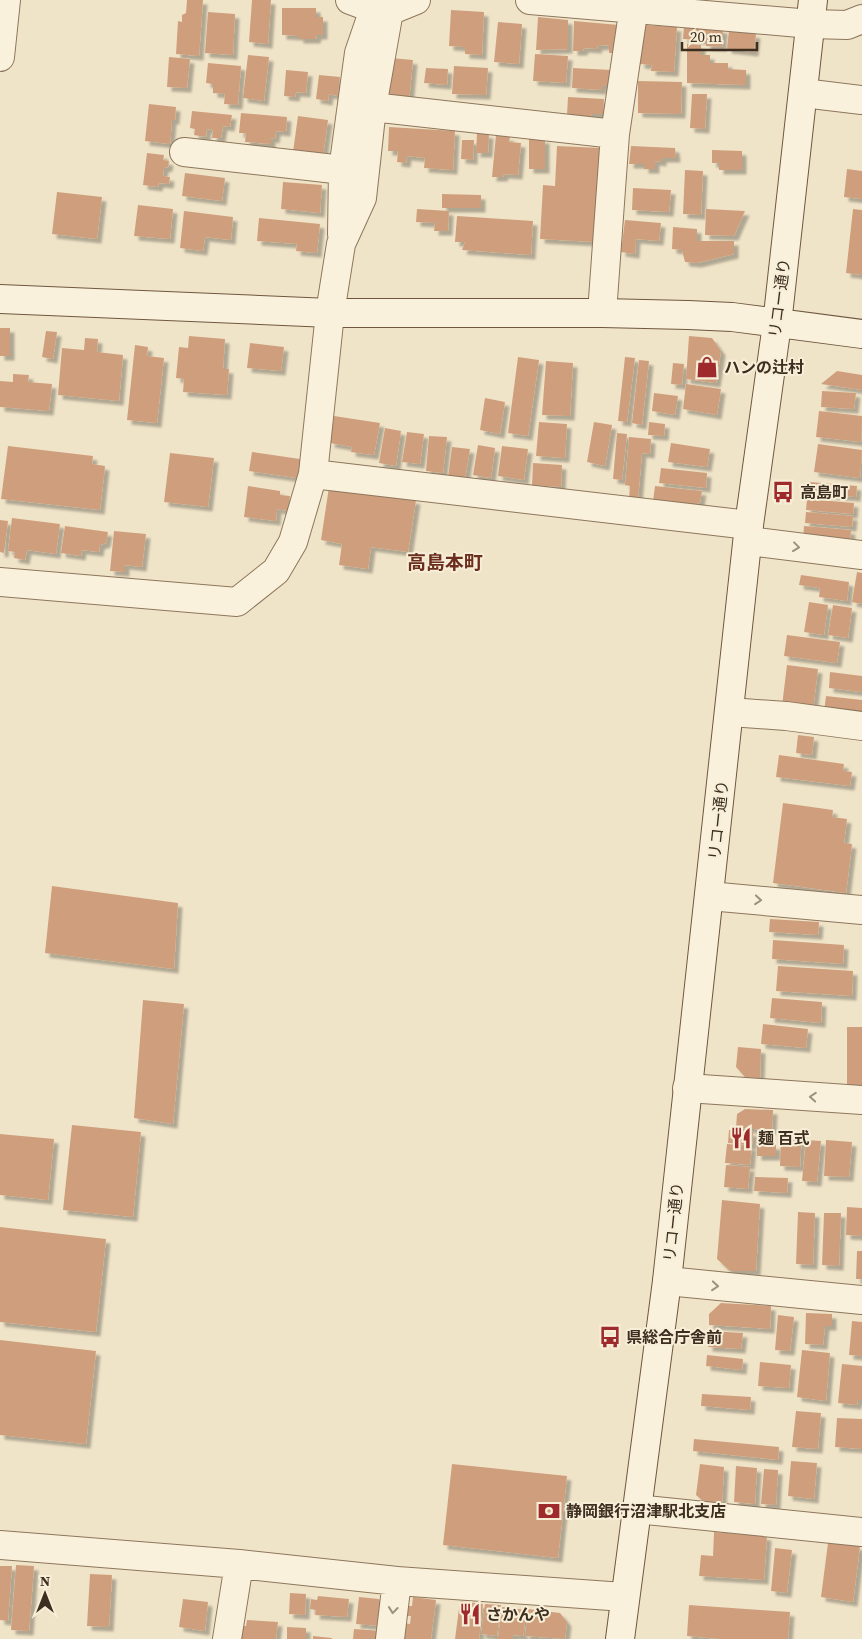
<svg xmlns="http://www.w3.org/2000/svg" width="862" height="1639" font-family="'Source Serif 4','Noto Sans JP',serif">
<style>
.building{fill:#cf9f7d;filter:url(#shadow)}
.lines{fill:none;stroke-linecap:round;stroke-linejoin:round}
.street-casing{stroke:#8d765c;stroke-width:30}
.secondary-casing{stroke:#6f573f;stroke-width:30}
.street{stroke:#faf1dc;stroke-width:28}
.secondary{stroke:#faf1dc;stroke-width:28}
.oneway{stroke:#9c907e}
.labels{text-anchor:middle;stroke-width:4;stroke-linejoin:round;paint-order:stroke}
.street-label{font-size:16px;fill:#3d2e20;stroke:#f7eed8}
.poi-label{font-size:16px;font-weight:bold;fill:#3d2e20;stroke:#f7eed8;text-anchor:start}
.quarter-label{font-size:19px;font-weight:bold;fill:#6b2e1e;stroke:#f7eed8}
</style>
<defs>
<filter id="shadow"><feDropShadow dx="4.5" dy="4.5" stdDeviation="1" flood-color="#0004"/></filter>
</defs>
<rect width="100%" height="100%" fill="#f0e4c8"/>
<path class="building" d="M187,0H203L199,56L176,54L178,21L182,22V15L186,13Z
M252,0H271L268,44L249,42Z
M282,8H316V17H323V35H317L316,39H299V36L282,35Z
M451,10L484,12L482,55L465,54V47L449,46Z
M208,12L235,14L233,55L205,53Z
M538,17L568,20V49L536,50Z
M574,21L619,25L617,53H609V45L597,46L598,49L584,48L583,51H573Z
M498,22L522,24L519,64L494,62Z
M643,25L677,27L674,72L651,71L652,65L640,64Z
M684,26L723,29L722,47L706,46V40L683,39Z
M729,30L756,34L754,52L727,49Z
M687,44L701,45V55H710V63H728V69L746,70V85L687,83Z
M535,54L568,56L566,83L533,81Z
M248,55L269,57L264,101L243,98Z
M169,57L190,59L187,88L167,87Z
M391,58L413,60L409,101L388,99Z
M208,63L241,66L238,105L224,104L225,94L213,93V84L206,83Z
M454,66L488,68L486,95L452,94Z
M426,68L448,69L447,85L424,83Z
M573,68L612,70L611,86H602V90L572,88Z
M286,70L308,72L306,93L296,92L295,97L284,96Z
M319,75L340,77L338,96L329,94L328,101L316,99Z
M638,81L682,82L681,114L638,113Z
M692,94H707L705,129L690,128Z
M568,97L604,99L603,114H592L591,117L567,115Z
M149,104L176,107L175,120H172L170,144L145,141Z
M192,111L232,115L230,127L223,126L221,138H212L213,130L207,129L206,137L194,135L195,129L190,128Z
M241,113L287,117L286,132L276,131L275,139L271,138V144L245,142L246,133H239Z
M298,116L328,120L323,156L293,152Z
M389,127L455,131L453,170L424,168L425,158L407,156L406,163L397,162L398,151H388Z
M477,133L489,134L488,153H476Z
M496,135L510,137L509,142L521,143L518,175L504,174L503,177H492Z
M529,139H545V169H529Z
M462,140H474L473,160L461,159Z
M557,146L601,148L596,242L540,239L543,185L555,186Z
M631,146L675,148L676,158H662V162L655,161V169H644V164H629Z
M712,150L742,151V170H719V163H712Z
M147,153L164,155L163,160L169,161L168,167L164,168L163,176L170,177L169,184L159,183L158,187L143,185Z
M847,169L862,171V199L844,197Z
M685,170L703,171L701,215L683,214Z
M185,173L225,178L222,201L182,196Z
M283,182L322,185L320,213L281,209Z
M633,188L671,190L669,212L632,210Z
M57,192L102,197L97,239L52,234Z
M442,194L481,195V208H442Z
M138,205L173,209L170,239L134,236Z
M417,209L449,211L448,231H434L435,223L416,222Z
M706,209L745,211L734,236L705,235Z
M853,209L862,210V275L846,273Z
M184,211L233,217L231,240L205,237L203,251L180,248Z
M457,216L533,221L531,255L462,250L465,242H455Z
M259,218L320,224L317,253L296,251L297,244L257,241Z
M625,220L661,223L659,241L636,239L635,254L621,252Z
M673,227L697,229V241H734V254L697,263L685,262L682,250L672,249Z
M0,328H10V356H0Z
M46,331L57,332L53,359L42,357Z
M189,336L225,339L223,369H229L227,395L183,392L184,379L176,378L179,347L188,348Z
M689,336L712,338L721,351L716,383L686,379Z
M85,338L98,339L97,352L123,355L119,401L58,395L62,348L84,350Z
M250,343L284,347L281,371L247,368Z
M135,345L148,347L147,356L164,358L157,423L127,420Z
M518,357L539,360L528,436L508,433Z
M625,357L635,358L627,422L618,421Z
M639,360L649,361L642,425L632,423Z
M546,361L573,363L570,416L542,415Z
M673,363L684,364L682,385L671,384Z
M837,371L862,375V390L821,384Z
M13,374L29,375L28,382L52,384L49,411L0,407V381L13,382Z
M686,384L721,389L717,415L683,409Z
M822,391L856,393L854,409L821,407Z
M654,393L678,396L675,415L652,411Z
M485,398L505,402L500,434L480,430Z
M819,411L862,416L861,442L816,437Z
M334,416L380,423L374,455L351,452L352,447L330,443Z
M539,422L567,424L565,458L536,456Z
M594,422L612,425L605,466L587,462Z
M649,422L665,424L664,436L648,435Z
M385,428L401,431L396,466L379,463Z
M407,432L424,434L420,464L402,462Z
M617,433L627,434L622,480L613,479Z
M429,436L447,437L443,473L426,471Z
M629,437L651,439L650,454L642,453L638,499H629L630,486L625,485Z
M671,443L710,449L707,467L668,462Z
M818,444L862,450L860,478L814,472Z
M478,445L495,448L491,478L473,475Z
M8,446L93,456L92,464L105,466L100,510L1,499Z
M502,446L528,449L524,480L498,476Z
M452,447L470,449L465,479L448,477Z
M252,452L300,459L297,478L249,471Z
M170,453L214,458L208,507L164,502Z
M533,463L562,465L561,487L532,485Z
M661,468L707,473L706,488L659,483Z
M810,482L857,486L856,497L809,493Z
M248,486L280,491V495L290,496L288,511L277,509L276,521L244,517Z
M655,486L702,491L700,502L693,506L653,501Z
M329,487L416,500L408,552L371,547L368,569L339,565L342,544L321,540Z
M807,499L854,503L853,514L806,510Z
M806,512L853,516L852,527L805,523Z
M12,518L60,524L56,554L27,550L25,560L14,558L15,552L8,551Z
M0,520L8,521L4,553L0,552Z
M65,526L108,532L106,543L100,545L99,552L82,550L81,556L61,553Z
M804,526L851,530L850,544L803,540Z
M114,531L146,534L142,567L125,565V572L110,571Z
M857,572L862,573V604L852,602Z
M801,575L849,582L847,601L819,597L820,588L799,585Z
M809,602L828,605L824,635L804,632Z
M833,605L852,608L848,638L828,635Z
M787,635L840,642L837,663L784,656Z
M787,665L818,669L813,709L782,706Z
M830,672L862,676V692L829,688Z
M826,696L862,700V716L824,712Z
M798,735L814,737L812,755L796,753Z
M779,755L844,764L843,771L852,772L850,786L776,777Z
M783,803L833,810L832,817L847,819L844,843L852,844L846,893L773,883Z
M52,886L178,903L174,969L45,953Z
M770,919L819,922L818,935L769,932Z
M773,940L844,945L843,964L772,959Z
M778,966L853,971L852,996L776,991Z
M772,998L822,1002L821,1023L770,1018Z
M143,1000L184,1004L173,1124L134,1118Z
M763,1024L808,1029L806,1048L761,1044Z
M847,1027H862V1086L847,1087Z
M738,1047L761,1049L760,1078L745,1077L736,1067Z
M745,1109L773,1110L772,1130L736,1128L737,1114Z
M72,1125L141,1132L133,1217L63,1210Z
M729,1130L753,1132L752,1145L728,1143Z
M781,1132L802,1133L800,1167L780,1166Z
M0,1134L54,1139L48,1200L0,1195Z
M806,1140L821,1141L817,1182L802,1181Z
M826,1140L852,1142L849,1177L824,1176Z
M727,1144L752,1146L750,1165L725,1163Z
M757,1145H776V1156H757Z
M726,1165L750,1167L748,1189L724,1187Z
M755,1177L788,1178L787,1193L754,1191Z
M722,1200L760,1204L756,1271H730L717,1259Z
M847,1207L862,1208V1236L846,1235Z
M798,1212L815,1213L813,1265L796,1264Z
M824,1213H841L839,1266L822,1265Z
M0,1227L106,1239L96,1332L0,1322Z
M857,1251H862V1279H856Z
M721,1303L771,1306L770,1329L709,1325V1314Z
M806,1313L832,1314V1326H825L823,1345L805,1344Z
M778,1315L794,1317L790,1351L775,1350Z
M852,1321L862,1322V1356L849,1355Z
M709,1331L743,1333L741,1349L708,1347Z
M0,1340L96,1351L86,1444L0,1435Z
M802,1350L830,1353L826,1401L797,1397Z
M707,1355L743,1359L742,1370L706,1366Z
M760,1362L791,1365L789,1388L758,1386Z
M842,1364L862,1366V1400H858L857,1405L838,1403Z
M702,1394L751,1397L750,1410L701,1406Z
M796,1411L821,1413L818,1449L792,1447Z
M837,1418L862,1419V1449L835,1447Z
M694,1439L779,1447L778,1460L693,1451Z
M791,1461L817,1463L814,1499L788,1496Z
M452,1464L567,1476L558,1558L443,1545Z
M700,1464L724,1467L722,1505L705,1503L696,1495Z
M736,1466L757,1468L755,1504L734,1502Z
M764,1469L778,1470L776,1505L761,1504Z
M714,1532L767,1536L764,1580L699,1576L701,1555L713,1556Z
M828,1543L860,1546L853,1602L821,1597Z
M775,1548L792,1550L787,1593L771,1591Z
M16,1565L34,1566L29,1631L11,1630Z
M0,1566H12L8,1621L0,1620Z
M90,1574L112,1575L109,1627L87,1626Z
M290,1593L306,1594L305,1615L289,1614Z
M318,1596L349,1599L347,1617L315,1615L316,1610L310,1609L311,1599L317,1600Z
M359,1597L379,1599L383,1608L381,1626L356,1624Z
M413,1597L436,1600L431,1639H402L404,1623L410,1624L411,1616H407L408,1606H412Z
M183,1599L208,1602L205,1631L179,1627Z
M460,1601L483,1604L479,1639H455Z
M485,1604L501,1605L497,1636L481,1634Z
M689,1605L790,1612L788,1639H720L687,1636Z
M502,1607L527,1610L523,1636L513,1635V1639H498Z
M528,1609L560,1613L567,1622L565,1639L525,1636Z
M247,1620L278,1622L276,1639H240L242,1626H246Z
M287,1627L306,1628V1639H287Z
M354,1629L382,1631L381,1639H353Z
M313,1636L332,1638V1639H313Z"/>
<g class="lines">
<g class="street-casing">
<path id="street" d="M350,0L374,9L389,11L416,0
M530,0L811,24L847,25L862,19
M0,57L6,0
M803,93L862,100
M372,107L615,134L602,313
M615,134L635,0
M184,152L343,170
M342,234L343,170L359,53L374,9
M313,474L749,525
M748,541L862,555
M0,582L237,602L276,571L293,542L313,474L330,313L341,244L362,198L372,107L389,11
M730,712L786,716L862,726
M709,896L862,910
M687,1088L862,1100
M667,1281L862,1300
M636,1509L862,1532
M0,1545L239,1564L397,1581L624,1597
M227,1639L239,1564
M390,1639L397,1581"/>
</g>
<g class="secondary-casing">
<path id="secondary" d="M0,299L330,313H602L688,315L732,317L862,334
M620,1639L667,1281L749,525L777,324L813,0"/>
</g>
<use href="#street" class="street"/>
<use href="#secondary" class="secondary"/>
</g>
<defs><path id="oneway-chevron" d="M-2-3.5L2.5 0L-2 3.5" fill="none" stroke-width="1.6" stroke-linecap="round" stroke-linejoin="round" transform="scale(1.25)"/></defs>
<g class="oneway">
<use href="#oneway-chevron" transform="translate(796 547) rotate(7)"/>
<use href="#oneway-chevron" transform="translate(758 900) rotate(5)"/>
<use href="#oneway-chevron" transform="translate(813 1097) rotate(-176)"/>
<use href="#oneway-chevron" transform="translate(715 1286) rotate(5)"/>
<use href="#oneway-chevron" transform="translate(393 1610) rotate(96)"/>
</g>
<defs>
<g id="shop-bare" transform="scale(1.725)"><path d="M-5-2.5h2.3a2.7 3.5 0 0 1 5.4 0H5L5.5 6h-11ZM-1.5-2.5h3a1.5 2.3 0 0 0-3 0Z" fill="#9e2a2b" stroke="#f7eed8" stroke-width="2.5" paint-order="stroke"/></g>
<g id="bus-bare" transform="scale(1.725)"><path d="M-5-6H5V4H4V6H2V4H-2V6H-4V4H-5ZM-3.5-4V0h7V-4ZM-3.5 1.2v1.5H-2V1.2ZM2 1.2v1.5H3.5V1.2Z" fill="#9e2a2b" stroke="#f7eed8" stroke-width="2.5" paint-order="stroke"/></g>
<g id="restaurant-bare" transform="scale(1.725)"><path d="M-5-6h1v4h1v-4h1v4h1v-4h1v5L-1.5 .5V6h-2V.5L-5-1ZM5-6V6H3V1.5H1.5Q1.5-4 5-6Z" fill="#9e2a2b" stroke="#f7eed8" stroke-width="2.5" paint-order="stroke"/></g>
<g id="bank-bare" transform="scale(1.725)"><path d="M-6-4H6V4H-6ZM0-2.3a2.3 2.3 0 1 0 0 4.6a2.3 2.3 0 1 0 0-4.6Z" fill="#9e2a2b" stroke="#f7eed8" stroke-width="2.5" paint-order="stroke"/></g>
</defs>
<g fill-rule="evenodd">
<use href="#shop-bare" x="707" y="367"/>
<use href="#bus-bare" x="783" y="492"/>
<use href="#restaurant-bare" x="741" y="1138"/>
<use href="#bus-bare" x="610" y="1337"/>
<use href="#bank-bare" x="549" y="1511"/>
<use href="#restaurant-bare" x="470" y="1614"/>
</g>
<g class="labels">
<g class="street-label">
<text transform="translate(779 298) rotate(-83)" y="6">リコー通り</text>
<text transform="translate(718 820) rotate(-84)" y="6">リコー通り</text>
<text transform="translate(673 1222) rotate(-84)" y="6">リコー通り</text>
</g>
<g class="poi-label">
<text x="724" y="373">ハンの辻村</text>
<text x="800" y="498">高島町</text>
<text x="758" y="1144">麺 百式</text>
<text x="626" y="1343">県総合庁舎前</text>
<text x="566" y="1517">静岡銀行沼津駅北支店</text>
<text x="486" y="1620">さかんや</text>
</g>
<g class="quarter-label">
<text x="445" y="569">高島本町</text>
</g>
</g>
<g transform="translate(45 1594)" stroke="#f7eed8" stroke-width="4" paint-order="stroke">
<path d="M0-4L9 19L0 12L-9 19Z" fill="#3d2e20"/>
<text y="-8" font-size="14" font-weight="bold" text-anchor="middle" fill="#3d2e20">N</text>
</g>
<path d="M682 42v8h75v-8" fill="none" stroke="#3d2e20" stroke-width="2.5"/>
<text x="690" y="42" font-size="15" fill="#3d2e20" stroke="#f7eed8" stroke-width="4" paint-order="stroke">20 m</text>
</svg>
